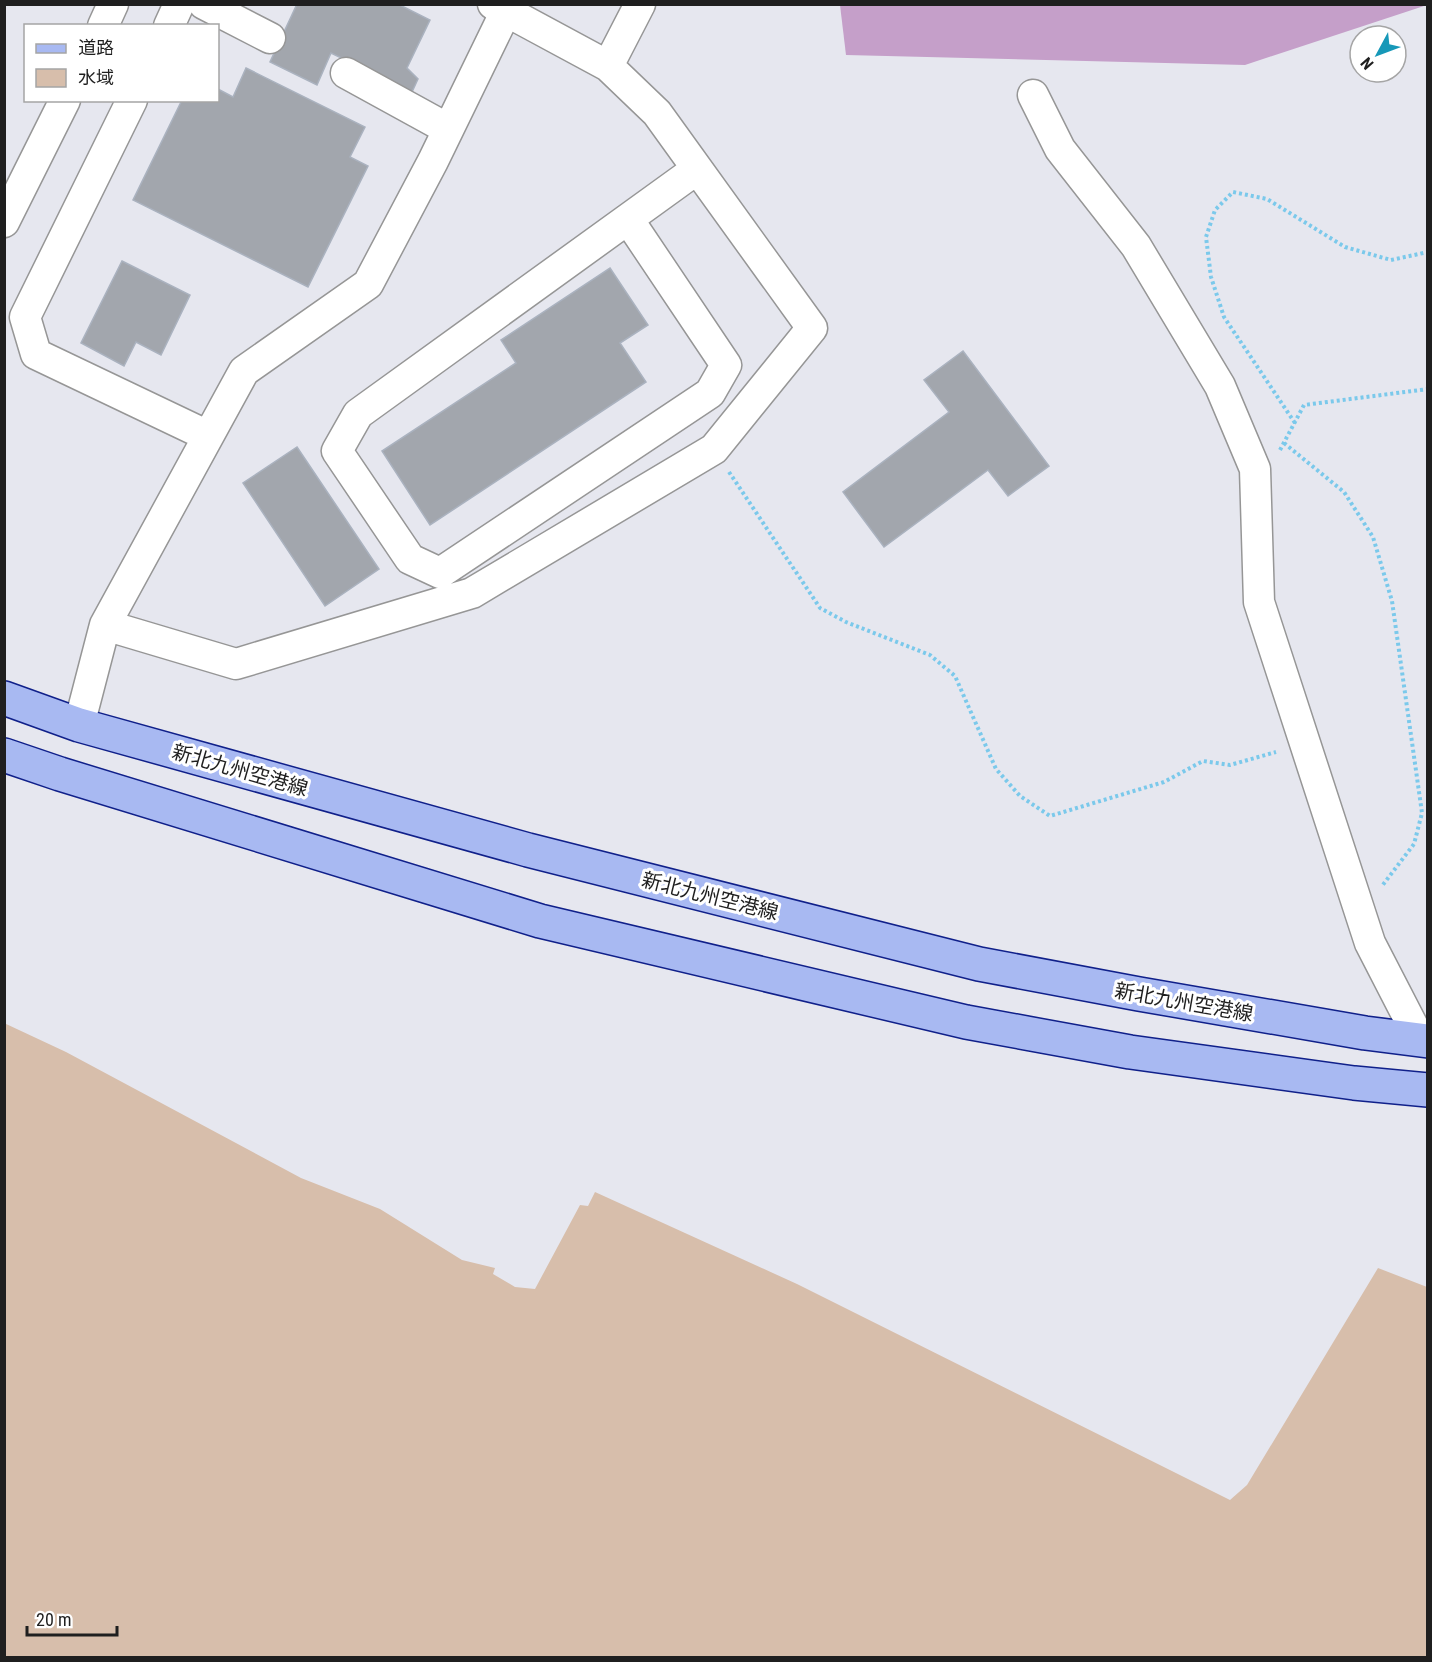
<svg xmlns="http://www.w3.org/2000/svg" width="1432" height="1662" font-family="'Roboto Condensed','Noto Sans JP',sans-serif">
<style>
.forest{fill:#c59fc9}
.water{fill:#d7beab}
.building{fill:#a2a6ad;stroke:#aab2bf;stroke-width:1.5}
.lines{fill:none;stroke-linecap:round;stroke-linejoin:round}
.minor-casing{stroke:#969696;stroke-width:33}
.major-casing{stroke:#10208a;stroke-width:36}
.path{stroke:#7bc9eb;stroke-width:4;stroke-dasharray:3 3;stroke-linecap:butt}
.minor{stroke:#fff;stroke-width:30}
.major{stroke:#a8b9f2;stroke-width:33}
.labels{text-anchor:middle;stroke-width:6;stroke-linejoin:round;paint-order:stroke}
.street-label{font-size:20px;fill:#1f1f1f;stroke:#fff}
</style>
<rect width="100%" height="100%" fill="#e6e7ef"/>
<path class="forest" d="M840,5V4L1427,5L1245,65L846,55Z"/>
<path class="water" d="M4,1023L66,1052L301,1178L380,1209L462,1260L495,1268L493,1274L515,1287L535,1289L580,1205L588,1206L595,1192L797,1284L1230,1500L1247,1485L1378,1268L1427,1287V1657H5Z"/>
<path class="building" d="M297,4H398L430,20L407,68L418,79L412,92L331,53L317,85L270,62Z
M246,68L365,127L350,157L368,166L308,287L133,200L182,100H218V89L233,97Z
M122,261L190,295L161,355L136,342L124,366L81,343Z
M610,268L648,325L620,343L646,382L430,525L382,451L516,363L501,340Z
M963,351L1049,466L1008,496L988,470L884,547L843,492L949,412L924,380Z
M297,447L379,569L325,606L243,483Z"/>
<g class="lines">
<g class="minor-casing">
<path id="minor" d="M204,4L270,38
M493,4L608,66L640,4
M103,26L113,4
M169,26L179,4
M346,73L448,129
M1033,95L1060,149L1136,246L1220,386L1255,469L1259,602L1370,943L1420,1040
M132,100L25,317L36,354L208,436
M628,219L726,365L710,393L440,573L410,559L337,451L358,414L697,169
M4,222L65,100
M105,625L236,664L472,593L714,449L812,328L657,113L608,66
M79,725L105,625L244,371L368,284L433,161L506,11"/>
</g>
<g class="major-casing">
<path id="major" d="M4,698L79,725L528,850L979,964L1139,994L1365,1033L1428,1041
M4,755L60,774L540,921L966,1022L1130,1052L1354,1083L1428,1090"/>
</g>
<path class="path" d="M1295,423L1224,317L1211,277L1206,237L1215,210L1233,192L1267,199L1345,247L1391,260L1428,252
M1284,443L1344,492L1373,537L1392,601L1422,813L1414,844L1382,886
M1280,450L1304,405L1428,389
M729,472L820,608L846,622L930,655L955,676L996,769L1020,796L1050,816L1164,782L1203,761L1230,765L1276,752"/>
<use href="#minor" class="minor"/>
<use href="#major" class="major"/>
</g>
<g class="labels">
<g class="street-label">
<text transform="translate(240 770) rotate(16)" y="7">新北九州空港線</text>
<text transform="translate(710 896) rotate(14)" y="7">新北九州空港線</text>
<text transform="translate(1184 1002) rotate(10)" y="7">新北九州空港線</text>
</g>
</g>
<rect width="1432" height="1662" fill="none" stroke="#1f1f1f" stroke-width="12"/>
<rect x="24" y="24" width="195" height="78" fill="#ffffff" stroke="#a5a5a5" stroke-width="1.5"/>
<rect x="36" y="44" width="30" height="9" fill="#a8b9f2" stroke="#a5a5a5" stroke-width="1.5"/>
<text x="78" y="54" font-size="18" fill="#1f1f1f">道路</text>
<rect x="36" y="69" width="30" height="18" fill="#d7beab" stroke="#a5a5a5" stroke-width="1.5"/>
<text x="78" y="84" font-size="18" fill="#1f1f1f">水域</text>
<g transform="translate(1378 54) rotate(229)"><circle r="28" fill="#ffffff" stroke="#a5a5a5" stroke-width="1.5"/>
<path d="M0-4.5L10 22L0 15L-10 22Z" fill="#1698b8"/>
<text y="-9" font-size="16" font-weight="bold" text-anchor="middle" fill="#1f1f1f">N</text>
</g>
<path d="M27 1626v9h90v-9" fill="none" stroke="#1f1f1f" stroke-width="3"/>
<text x="36" y="1626" font-size="18" fill="#1f1f1f" stroke="#ffffff" stroke-width="4.5" paint-order="stroke">20 m</text>
</svg>
